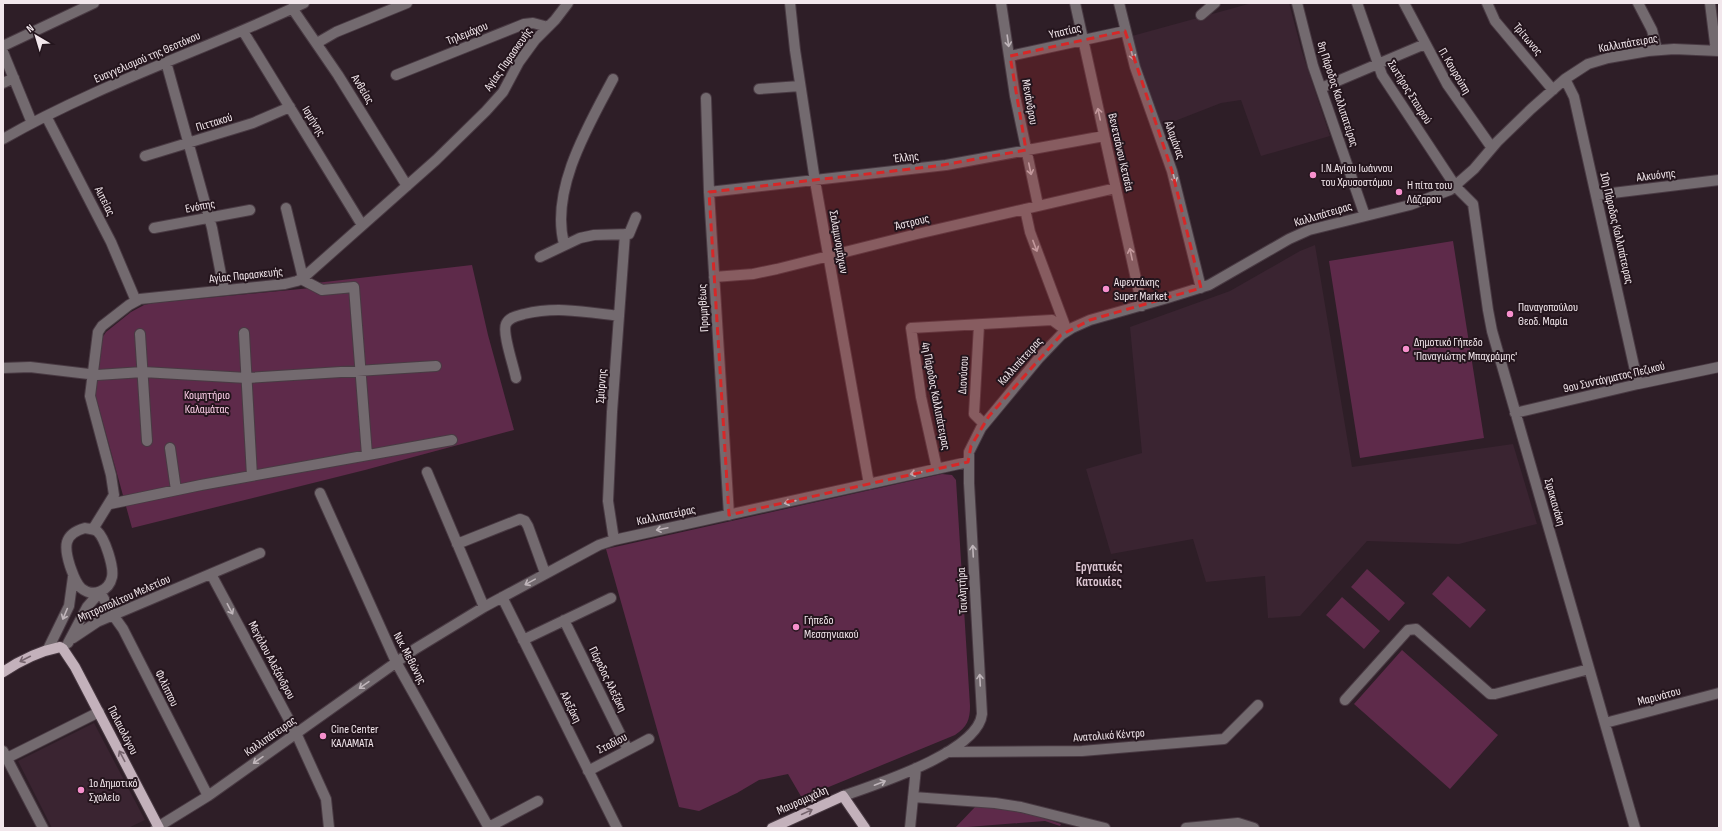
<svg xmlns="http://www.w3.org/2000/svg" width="1722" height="831" font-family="'Sofia Sans Condensed',sans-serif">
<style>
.built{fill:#3a2431}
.green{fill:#5e2a4a}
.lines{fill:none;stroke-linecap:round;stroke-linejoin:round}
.minor-casing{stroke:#493a43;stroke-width:12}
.major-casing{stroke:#493a43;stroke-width:12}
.minor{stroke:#736a6f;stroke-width:10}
.major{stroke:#c3b1bb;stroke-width:10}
.oneway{stroke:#bfb5ba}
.oneway2{stroke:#74636c}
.marked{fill:#d62828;fill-opacity:0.2;stroke:#d62828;stroke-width:3;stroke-dasharray:8 5;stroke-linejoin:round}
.poi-dot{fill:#f790cd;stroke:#24151d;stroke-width:1.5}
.labels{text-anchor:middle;stroke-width:4;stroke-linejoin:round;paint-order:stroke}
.street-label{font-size:12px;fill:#f2e7ec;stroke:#24151d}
.poi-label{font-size:12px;fill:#f2e7ec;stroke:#24151d;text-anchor:start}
.park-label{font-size:12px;fill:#fed0e9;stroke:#24151d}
.neighbourhood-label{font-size:13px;font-weight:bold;fill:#dac4d0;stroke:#24151d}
</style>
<rect width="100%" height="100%" fill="#2e1e27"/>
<path class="built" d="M1252,3H1289L1302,52L1330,136L1261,156L1241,100L1221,103L1162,126L1142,72L1132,36Z
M1315,245L1352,467L1513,444L1537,524L1459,544L1367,541L1300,616L1268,618L1265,576L1206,582L1193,539L1111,554L1086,469L1142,453L1130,327L1230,291L1300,251Z
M94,723L145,820L128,828H52L18,761Z"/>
<path class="green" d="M1453,241L1484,438L1360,458L1329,261Z
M472,265L488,335L514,430L365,470L132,528L95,394L100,341L106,332L131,312L144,305L153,303L311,288L316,283Z
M942,474L952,475L956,480L970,706C970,720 967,727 955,735L802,798L788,774L759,780L737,793L699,811L679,807L606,549Z
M1367,569L1405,603L1389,621L1351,587Z
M1448,576L1486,610L1470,628L1432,594Z
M1342,597L1380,631L1364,649L1326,615Z
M1402,650L1498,735L1450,789L1354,704Z
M975,807C1005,806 1034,814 1061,824L1060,826L1045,821L955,828Z"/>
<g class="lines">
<g class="minor-casing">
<path id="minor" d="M790,3L795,50L815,181L869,484
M1001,3L1015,96L1038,205
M1075,3L1142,306
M1119,3L1135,67L1172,171L1201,288
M1297,3L1313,66L1365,216
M1357,3L1382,75L1456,187L1473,204L1488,310L1492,331L1635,828
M1404,3L1447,84L1492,148
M1487,3L1495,21L1553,90
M1638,3L1652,30L1657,50
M1710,3L1716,51
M292,8L338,75L407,186
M1201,15L1215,3
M243,31L362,225
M317,43L336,32L407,3
M3,46L94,3
M3,52L32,123
M1010,56L1125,31
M166,62L212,228L224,290
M396,75L524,24L533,23L548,27
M1565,79L1574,97L1638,384
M3,83L14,78
M1321,88L1425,44
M759,89L800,86
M706,98L709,192L729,515
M46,116L111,242L136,301
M3,139C99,84 205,50 304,3
M145,156L253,123L290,107
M709,192L946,165L1104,136
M1596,195L1719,180
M286,208L303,278
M1025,209L1030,232L1067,331
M154,228L250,210
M564,244C550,190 588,126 613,79
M540,257L580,238L594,235L629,234L636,217
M714,277L753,274L777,269L917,234L1116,188
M301,279L322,290L354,287L367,455
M979,325L974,414L984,424
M244,333L252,476
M140,334L147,441
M3,368L30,367L97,375L143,372L247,378L436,366
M516,378C514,367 502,333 506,324C509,317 517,316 524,314C557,306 586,312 619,316
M1515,413L1638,384L1719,367
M170,448L176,490
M937,469L921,397L911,328L1052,320L1067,331
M427,472L484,607
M320,493L396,662L489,828
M110,504L201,485L452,440
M85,528C89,529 94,529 97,531C105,538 114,567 112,577C109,591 93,598 81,588C75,582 73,574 70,566C64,547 63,534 85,528Z
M93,529L114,495L111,475L90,396L98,332L102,326L129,305L140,299L285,284L297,281L303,278L436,160L486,111L503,92L519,62L535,40L555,20L568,3
M614,540L608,501L612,412L625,234
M457,544L520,519L525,521L528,526L545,573
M211,574L296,733L326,799L329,828
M502,597L617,828
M564,620L628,750
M73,638L97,622L260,553
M523,640L611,598
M68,643L87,607L100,592L113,615L123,629L208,796
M48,649L69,606L73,577
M1345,700L1408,630L1416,629L1490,694H1495L1589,669
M1605,723L1719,693
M3,751L43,828
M947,752L1082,751L1224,739L1258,705
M7,758L99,712
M588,771L649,739
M843,796C877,784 978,752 982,714L969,483V452L981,428L1039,358L1061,335L1072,328L1090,320L1164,299L1209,285L1289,239L1309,230L1410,205L1450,190L1474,169L1497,142L1531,109L1565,79L1588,64L1608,58L1648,51L1674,49L1719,51
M913,797L995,803L1021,807L1105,828
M489,827L538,801
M156,828L208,796L415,649L484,607L599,545L614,540L968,462
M910,828L916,768
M1186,828L1238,823L1254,828"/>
</g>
<g class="major-casing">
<path id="major" d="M3,672C21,660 40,651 60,647L63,649L75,667L159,828
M772,828L843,796L865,828"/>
</g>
<use href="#minor" class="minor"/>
<use href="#major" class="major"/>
</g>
<defs><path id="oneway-shaft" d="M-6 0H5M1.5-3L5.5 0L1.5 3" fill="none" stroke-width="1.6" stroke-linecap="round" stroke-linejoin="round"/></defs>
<g class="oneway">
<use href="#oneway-shaft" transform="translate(1008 41) rotate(82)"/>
<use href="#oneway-shaft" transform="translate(1132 54) rotate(74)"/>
<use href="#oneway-shaft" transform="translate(1099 114) rotate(-102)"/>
<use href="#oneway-shaft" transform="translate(1030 169) rotate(78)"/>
<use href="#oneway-shaft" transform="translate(1174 177) rotate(75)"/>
<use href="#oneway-shaft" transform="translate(1035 246) rotate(69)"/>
<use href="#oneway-shaft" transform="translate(1131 254) rotate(-102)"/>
<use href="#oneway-shaft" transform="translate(916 473) rotate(168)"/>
<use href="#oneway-shaft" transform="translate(790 502) rotate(167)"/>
<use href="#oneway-shaft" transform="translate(662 529) rotate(168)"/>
<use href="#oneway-shaft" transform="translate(973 551) rotate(-93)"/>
<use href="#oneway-shaft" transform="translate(530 582) rotate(151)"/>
<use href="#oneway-shaft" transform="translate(230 609) rotate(62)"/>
<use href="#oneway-shaft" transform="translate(65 614) rotate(113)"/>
<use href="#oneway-shaft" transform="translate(980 680) rotate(-93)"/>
<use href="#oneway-shaft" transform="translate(364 685) rotate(145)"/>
<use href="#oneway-shaft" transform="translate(258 760) rotate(145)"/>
<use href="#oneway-shaft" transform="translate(880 783) rotate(-21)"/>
</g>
<g class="oneway2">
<use href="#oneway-shaft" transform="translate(25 659) rotate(153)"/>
<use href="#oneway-shaft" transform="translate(122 756) rotate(-118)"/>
<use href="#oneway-shaft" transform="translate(807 812) rotate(-25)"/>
</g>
<path class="marked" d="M1125,31L1172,171L1201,288L1090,320L1061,335L989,416L971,446L968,462L729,515L709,192L937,166L1026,150L1010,56Z"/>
<g class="poi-dot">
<circle cx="1313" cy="175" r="4"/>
<circle cx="1399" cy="192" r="4"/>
<circle cx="1106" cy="289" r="4"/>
<circle cx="1510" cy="314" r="4"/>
<circle cx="1406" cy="349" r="4"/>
<circle cx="796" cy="627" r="4"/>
<circle cx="323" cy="736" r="4"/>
<circle cx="81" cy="790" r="4"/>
</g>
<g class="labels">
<g class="street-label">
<text transform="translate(1065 31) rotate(-13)" y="4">Υπατίας</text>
<text transform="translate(467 33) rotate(-22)" y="4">Τηλεμάχου</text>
<text transform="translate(1528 39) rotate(50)" y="4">Τρίτωνος</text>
<text transform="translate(1628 43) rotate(-10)" y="4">Καλλιπάτειρας</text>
<text transform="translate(147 57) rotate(-23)" y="4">Ευαγγελισμού της Θεοτόκου</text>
<text transform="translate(508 59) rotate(-55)" y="4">Αγίας Παρασκευής</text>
<text transform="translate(1455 71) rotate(59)" y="4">Π. Κουρούπη</text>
<text transform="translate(363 89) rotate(58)" y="4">Ανθείας</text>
<text transform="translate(1410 92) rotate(58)" y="4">Σωτήρος Σταυρού</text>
<text transform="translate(1338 94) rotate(72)" y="4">8η Πάροδος Καλλιπατείρας</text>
<text transform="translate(1030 102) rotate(80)" y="4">Μενάνδρου</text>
<text transform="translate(314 121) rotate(58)" y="4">Ισμήνης</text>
<text transform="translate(214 122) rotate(-17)" y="4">Πιττακού</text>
<text transform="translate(1175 140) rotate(70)" y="4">Αλαμάνας</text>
<text transform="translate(1121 152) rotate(77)" y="4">Βενετσάνου Κετσέα</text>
<text transform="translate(906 157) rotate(-7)" y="4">Έλλης</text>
<text transform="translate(1656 175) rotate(-7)" y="4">Αλκυόνης</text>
<text transform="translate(105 201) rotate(63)" y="4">Αιπείας</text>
<text transform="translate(200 206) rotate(-11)" y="4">Ενόπης</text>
<text transform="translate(1323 214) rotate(-17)" y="4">Καλλιπάτειρας</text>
<text transform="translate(912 222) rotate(-14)" y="4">Άστρους</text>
<text transform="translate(1617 228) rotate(77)" y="4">10η Πάροδος Καλλιπάτειρας</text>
<text transform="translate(839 242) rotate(80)" y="4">Σαλαμινομάχων</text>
<text transform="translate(246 275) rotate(-6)" y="4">Αγίας Παρασκευής</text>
<text transform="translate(703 308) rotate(-93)" y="4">Προμηθέως</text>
<text transform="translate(1020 361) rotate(-48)" y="4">Καλλιπάτειρας</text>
<text transform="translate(963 375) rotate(-87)" y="4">Διονύσου</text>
<text transform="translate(1614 377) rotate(-13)" y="4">9ου Συντάγματος Πεζικού</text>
<text transform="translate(601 386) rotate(-86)" y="4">Σμύρνης</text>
<text transform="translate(936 396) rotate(79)" y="4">4η Πάροδος Καλλιπάτειρας</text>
<text transform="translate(1555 502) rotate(74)" y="4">Σφακιανάκη</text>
<text transform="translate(666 515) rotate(-12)" y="4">Καλλιπατείρας</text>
<text transform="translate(962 591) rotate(-93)" y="4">Τσικλητήρα</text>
<text transform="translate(124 598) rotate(-24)" y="4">Μητροπολίτου Μελετίου</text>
<text transform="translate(410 658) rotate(62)" y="4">Νικ. Μεθώνης</text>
<text transform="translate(272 660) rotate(62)" y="4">Μεγάλου Αλεξάνδρου</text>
<text transform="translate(608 679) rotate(64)" y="4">Πάροδος Αλεξάκη</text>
<text transform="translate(167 688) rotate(64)" y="4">Φιλίππου</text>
<text transform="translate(1659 696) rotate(-15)" y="4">Μαρινάτου</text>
<text transform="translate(571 707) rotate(64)" y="4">Αλεξάκη</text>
<text transform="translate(123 730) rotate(63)" y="4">Παλαιολόγου</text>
<text transform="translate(1109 735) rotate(-4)" y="4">Ανατολικό Κέντρο</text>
<text transform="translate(270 736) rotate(-35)" y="4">Καλλιπάτειρας</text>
<text transform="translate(612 743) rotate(-27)" y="4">Σταδίου</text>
<text transform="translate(802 800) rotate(-24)" y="4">Μαυρομιχάλη</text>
</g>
<g class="poi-label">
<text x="1321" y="172">Ι.Ν.Αγίου Ιωάννου<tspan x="1321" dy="14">του Χρυσοστόμου</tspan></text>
<text x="1407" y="189">Η πίτα τοιυ<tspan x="1407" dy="14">Λάζαρου</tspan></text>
<text x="1114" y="286">Αφεντάκης<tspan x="1114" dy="14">Super Market</tspan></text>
<text x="1518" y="311">Παναγοπούλου<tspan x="1518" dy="14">Θεοδ. Μαρία</tspan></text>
<text x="1414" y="346">Δημοτικό Γήπεδο<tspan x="1414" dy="14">'Παναγιώτης Μπαχράμης'</tspan></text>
<text x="804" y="624">Γήπεδο<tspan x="804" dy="14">Μεσσηνιακού</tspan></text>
<text x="331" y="733">Cine Center<tspan x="331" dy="14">ΚΑΛΑΜΑΤΑ</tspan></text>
<text x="89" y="787">1o Δημοτικό<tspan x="89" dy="14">Σχολείο</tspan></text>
</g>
<g class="park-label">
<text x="207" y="399">Κοιμητήριο<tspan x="207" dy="14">Καλαμάτας</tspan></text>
</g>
<g class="neighbourhood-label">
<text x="1099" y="571">Εργατικές<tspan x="1099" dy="15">Κατοικίες</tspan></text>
</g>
</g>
<rect width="1722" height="831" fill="none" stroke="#f2e7ec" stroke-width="8"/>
<g transform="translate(36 36) rotate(322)" stroke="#24151d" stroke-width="3" paint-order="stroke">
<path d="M0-3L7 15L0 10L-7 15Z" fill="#f2e7ec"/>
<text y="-6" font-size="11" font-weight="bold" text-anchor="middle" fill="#f2e7ec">N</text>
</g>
</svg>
